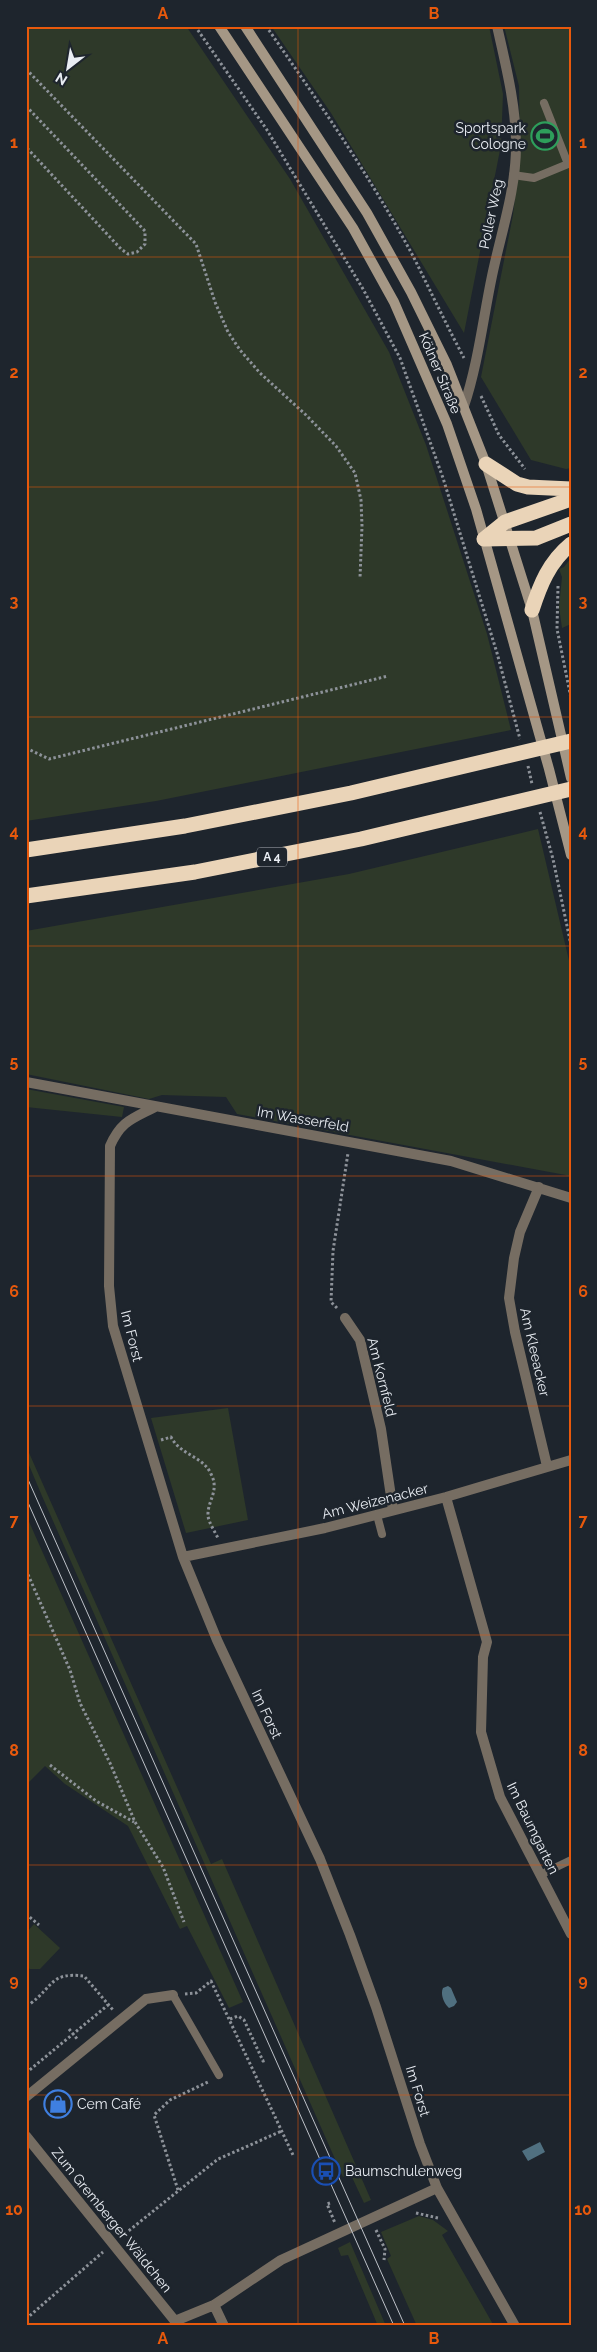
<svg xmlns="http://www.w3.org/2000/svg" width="597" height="2352" font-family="Raleway,sans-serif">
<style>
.green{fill:#2e3929}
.water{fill:#507080}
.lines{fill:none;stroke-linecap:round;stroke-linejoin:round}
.path{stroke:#8d9299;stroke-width:3;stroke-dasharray:2.5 2.5;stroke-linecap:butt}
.lane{stroke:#766d62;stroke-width:8}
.street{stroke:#766d62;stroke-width:10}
.secondary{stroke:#a59785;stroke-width:10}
.highway{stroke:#ead4b8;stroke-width:15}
.tram{stroke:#bec2c9;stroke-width:1}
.grid{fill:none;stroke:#e8590c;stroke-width:1;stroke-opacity:0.55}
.labels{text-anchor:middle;stroke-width:5;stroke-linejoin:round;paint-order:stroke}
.shield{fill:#1e252d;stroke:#acb1b8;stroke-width:1}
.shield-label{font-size:12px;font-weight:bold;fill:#e9edf3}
.poi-label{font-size:14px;fill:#e9edf3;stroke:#1e252d;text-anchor:start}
.street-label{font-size:14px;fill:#e9edf3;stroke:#1e252d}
.neatline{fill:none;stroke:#e8590c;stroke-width:2}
.grid-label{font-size:16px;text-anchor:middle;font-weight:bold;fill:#e8590c}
</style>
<rect width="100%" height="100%" fill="#1e252d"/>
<path class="green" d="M26,26H186L290,179L389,352L426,445L487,634L511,730L156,801L26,821Z
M271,26H489L503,94L501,145L464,333L331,113Z
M504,26H571V468L566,469L531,460L481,377L513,215L520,155L519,86Z
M571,558V624L562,628L559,607L562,577L559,569L564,567Z
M538,829L571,969V1176L237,1114L226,1097L162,1095L149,1099L26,1074V931L349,874Z
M26,1089L124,1107L122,1117L26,1107Z
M228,1408L248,1520L186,1533L151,1418Z
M26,1446L211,1864L222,1859L371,2200L364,2203L351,2175L343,2177L42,1496L26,1458Z
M26,1515L243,2002L229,2008L187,1926L180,1929L128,1826L65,1784L45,1766L26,1785Z
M34,1924L60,1948L40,1969H30L26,1967V1933Z
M419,2216L433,2220L448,2231L442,2235L494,2326H417L387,2259L391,2256L381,2232Z
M350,2242L386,2326H378L348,2255L341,2256L338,2248Z"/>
<path class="water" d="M448,1986L451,1988L457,2002L454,2006L449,2008C444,2004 440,1994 443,1988Z
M540,2142L545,2152L528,2161L522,2151Z"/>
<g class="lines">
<path class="path" d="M195,26L267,130L363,289L400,358L443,478L497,653L520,739
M266,26C318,101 370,176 413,256C430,290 446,324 464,358
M26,69L196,244L215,302L228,332L240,350L260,373L306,415L336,446L355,473L361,500L362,526L360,578
M26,106L145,231V244L137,252L128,254L121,249L26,147
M481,396L499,435L525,469
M558,586L557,629L571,698
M26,748L49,759L388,676
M528,766L532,784
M540,812L553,859L571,945
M337,1308L331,1302L333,1251L348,1153
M161,1440L171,1437C180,1455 203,1456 211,1474C220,1491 207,1501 208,1516C209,1523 215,1532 218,1538
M26,1570L70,1670L80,1703L110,1763L135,1822L163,1867L184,1922
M50,1765L96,1801L134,1822
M26,1914L39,1925
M185,1994L196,1993L211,1981L293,2155
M26,2004H30C54,1986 50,1972 84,1976L113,2010
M230,2019L238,2016L244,2020L263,2061L266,2060
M69,2029L78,2040
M26,2073L108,2005
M178,2190L154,2115L170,2100L210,2081
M330,2203L327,2204L335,2223
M416,2213L438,2218
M376,2230L385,2249L384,2260
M121,2237L218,2159L282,2131
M26,2319L103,2252"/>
<path class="lane" d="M513,175L534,178L568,164L544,103
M377,1515L382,1534
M540,1875L571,1860
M173,1995L219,2075"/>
<path class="street" d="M464,406C478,364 483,319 492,276C501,233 516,190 516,146C516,105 506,66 497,26
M26,1082L451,1161L571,1198
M155,1107C132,1119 121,1121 110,1146L109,1286L113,1326L183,1557L217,1640L320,1859L350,1935L376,2007L420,2144L437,2188L515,2326
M539,1187L520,1232L514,1258L509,1298L515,1332L547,1466
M345,1318L360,1340L381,1429L393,1510
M446,1497L487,1642L483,1657L481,1732L500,1797L571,1934
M183,1557L325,1528L446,1497L571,1460
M26,2097L146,1999L173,1995
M26,2136L175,2321
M214,2305L224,2326
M175,2321L214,2305L281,2260L437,2188"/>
<path class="secondary" d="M219,26L353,228L394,302L447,424L476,509L549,769L571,855
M245,26L367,213L411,292L447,365L486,464L532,610L571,778"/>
<path class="highway" d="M486,464L517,484L528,487L571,489
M484,539L505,522L571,499
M484,539L536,538L571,524
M532,610C540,585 549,562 571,544
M26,850L185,826L351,793L571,741
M26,896L195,872L361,839L571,789"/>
<path class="tram" d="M26,1475L405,2326
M26,1498L394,2326"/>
</g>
<path class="grid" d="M298,26V2326M26,257H571M26,487H571M26,717H571M26,946H571M26,1176H571M26,1406H571M26,1635H571M26,1865H571M26,2095H571"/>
<defs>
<g id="stadium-ring" transform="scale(1.4375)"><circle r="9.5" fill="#1e252d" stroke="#2e9e5b" stroke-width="1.5"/><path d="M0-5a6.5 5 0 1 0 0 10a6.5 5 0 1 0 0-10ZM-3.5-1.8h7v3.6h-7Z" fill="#2e9e5b"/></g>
<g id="shop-ring" transform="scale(1.4375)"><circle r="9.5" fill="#1e252d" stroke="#3f7fe0" stroke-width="1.5"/><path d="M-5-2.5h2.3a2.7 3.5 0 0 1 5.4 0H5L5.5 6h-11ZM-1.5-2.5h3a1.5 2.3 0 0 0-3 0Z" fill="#3f7fe0"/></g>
<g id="bus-ring" transform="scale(1.4375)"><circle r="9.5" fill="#1e252d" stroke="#1a4fb4" stroke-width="1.5"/><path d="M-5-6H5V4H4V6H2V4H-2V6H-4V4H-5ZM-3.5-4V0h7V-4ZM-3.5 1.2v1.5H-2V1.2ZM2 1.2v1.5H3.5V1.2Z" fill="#1a4fb4"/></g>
</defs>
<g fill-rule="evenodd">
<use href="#stadium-ring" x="545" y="136"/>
<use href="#shop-ring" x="58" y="2104"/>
<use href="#bus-ring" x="326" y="2171"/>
</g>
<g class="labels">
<rect class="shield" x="257" y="847.5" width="30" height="19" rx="4"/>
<g class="shield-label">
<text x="272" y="861">A 4</text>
</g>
<g class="poi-label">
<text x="526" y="133" text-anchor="end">Sportspark<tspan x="526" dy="16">Cologne</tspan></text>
<text x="77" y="2109">Cem Café</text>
<text x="345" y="2176">Baumschulenweg</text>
</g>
<g class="street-label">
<text transform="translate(491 214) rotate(-78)" y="5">Poller Weg</text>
<text transform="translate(440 373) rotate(67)" y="5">Kölner Straße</text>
<text transform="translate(303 1119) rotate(10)" y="5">Im Wasserfeld</text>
<text transform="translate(132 1336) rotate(76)" y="5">Im Forst</text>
<text transform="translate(535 1352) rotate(77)" y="5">Am Kleeacker</text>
<text transform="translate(382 1377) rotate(76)" y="5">Am Kornfeld</text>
<text transform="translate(375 1501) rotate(-14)" y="5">Am Weizenacker</text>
<text transform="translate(267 1714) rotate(65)" y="5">Im Forst</text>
<text transform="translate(533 1828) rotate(64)" y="5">Im Baumgarten</text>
<text transform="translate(418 2091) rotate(73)" y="5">Im Forst</text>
<text transform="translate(112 2220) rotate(51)" y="5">Zum Gremberger Wäldchen</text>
</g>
</g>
<rect width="597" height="2352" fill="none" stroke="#1e252d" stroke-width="55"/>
<g transform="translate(68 68) rotate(211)" stroke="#1e252d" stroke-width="4" paint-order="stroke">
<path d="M0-4L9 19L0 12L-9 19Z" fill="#e9edf3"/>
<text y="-8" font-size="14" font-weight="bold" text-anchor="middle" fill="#e9edf3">N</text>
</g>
<rect x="28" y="28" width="542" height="2296" class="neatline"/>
<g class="grid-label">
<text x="163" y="19">A</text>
<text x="434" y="19">B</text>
<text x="14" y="148">1</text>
<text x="583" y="148">1</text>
<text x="14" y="378">2</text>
<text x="583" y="378">2</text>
<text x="14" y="607">3</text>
<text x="583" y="607">3</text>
<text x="14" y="837">4</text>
<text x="583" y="837">4</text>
<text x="14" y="1067">5</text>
<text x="583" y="1067">5</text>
<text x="14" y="1297">6</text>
<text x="583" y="1297">6</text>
<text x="14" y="1526">7</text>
<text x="583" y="1526">7</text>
<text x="14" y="1756">8</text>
<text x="583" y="1756">8</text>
<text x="14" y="1986">9</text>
<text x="583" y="1986">9</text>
<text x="14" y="2215">10</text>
<text x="583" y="2215">10</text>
<text x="163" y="2344">A</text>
<text x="434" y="2344">B</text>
</g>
</svg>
